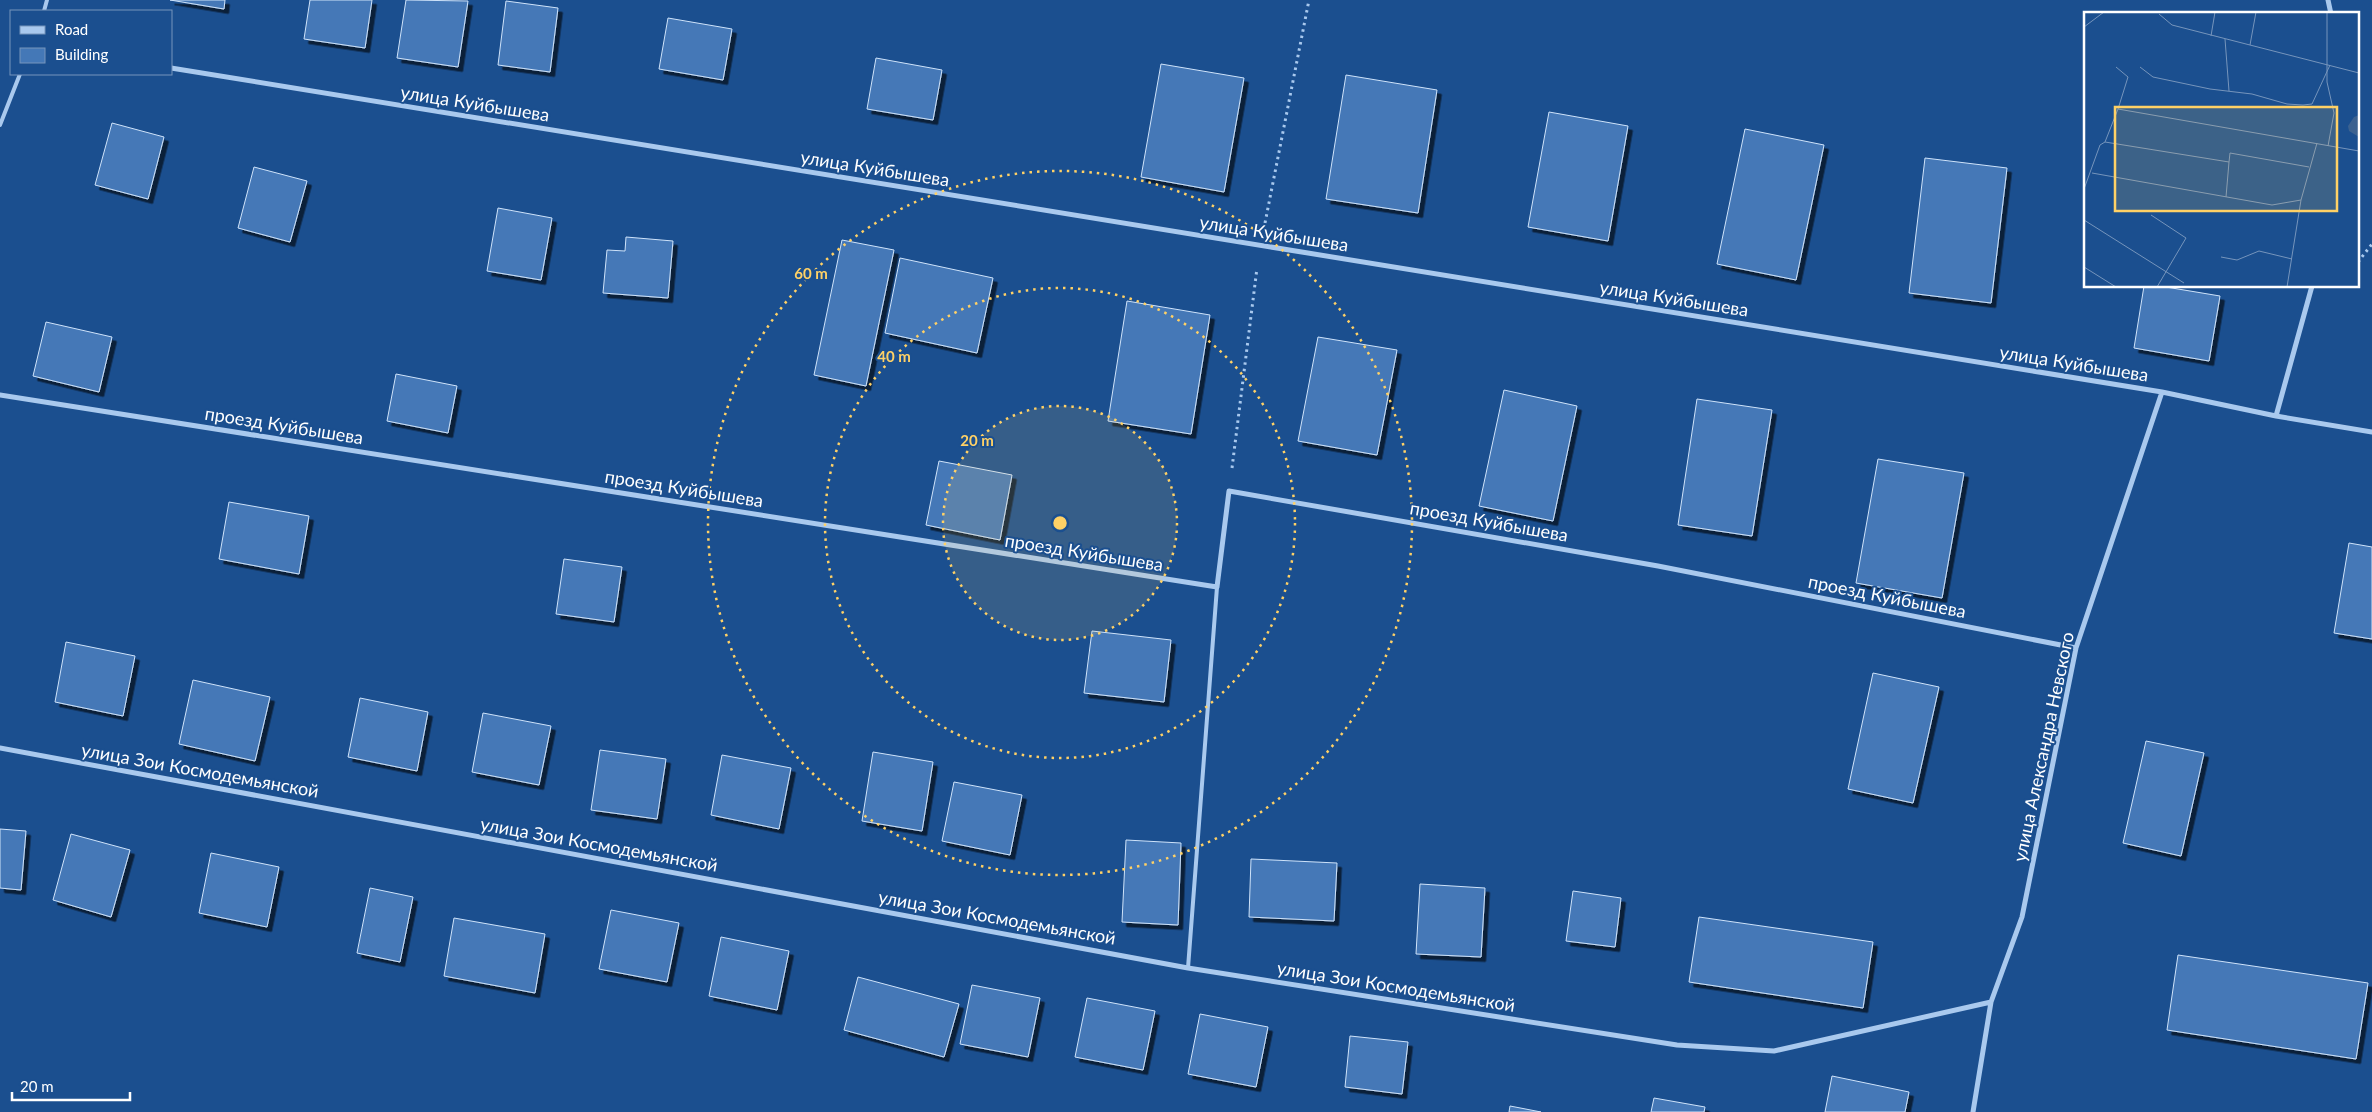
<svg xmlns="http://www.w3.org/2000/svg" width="2372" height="1112" font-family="Lato,sans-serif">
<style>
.building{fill:#4478b7;stroke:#cfe3fa;filter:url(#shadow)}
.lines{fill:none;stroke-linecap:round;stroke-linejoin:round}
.path{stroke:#a9c9ee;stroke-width:3;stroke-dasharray:2.5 4;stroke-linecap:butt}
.lane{stroke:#a9c9ee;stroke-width:4}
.street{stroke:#a9c9ee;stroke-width:5}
.ring{fill:none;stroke:#ffd166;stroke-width:2.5;stroke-dasharray:2.5 5}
.labels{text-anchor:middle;stroke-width:4;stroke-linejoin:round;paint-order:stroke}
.street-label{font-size:18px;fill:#fff;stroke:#1b4f8f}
.inset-road{fill:none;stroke:#7695bc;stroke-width:1}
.view{fill:#ffd166;fill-opacity:0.15;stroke:#ffd166;stroke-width:2.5}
.inset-edge{fill:none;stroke:#fff;stroke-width:2.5}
.centre{fill:#ffd166;stroke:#1b4f8f;stroke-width:2.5}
.ring-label{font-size:15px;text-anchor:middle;font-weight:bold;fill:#ffd166;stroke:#1b4f8f;stroke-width:4;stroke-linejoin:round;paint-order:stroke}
</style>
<defs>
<filter id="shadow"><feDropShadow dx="4.5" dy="4.5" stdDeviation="0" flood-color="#0009"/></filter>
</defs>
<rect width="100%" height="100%" fill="#1b4f8f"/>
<path class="building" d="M170,0H225L224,9Z
M310,0H372L365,48L304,39Z
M406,0L468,1L458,67L397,58Z
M506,1L558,8L550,72L498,65Z
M668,18L732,29L723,80L659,69Z
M876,58L942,70L933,120L867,109Z
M1161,64L1244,78L1224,192L1141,177Z
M1346,75L1437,90L1418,213L1326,199Z
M1549,112L1628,126L1608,241L1528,227Z
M112,123L164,137L148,199L95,185Z
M1745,129L1824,145L1796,280L1717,264Z
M1925,158L2007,168L1991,303L1909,293Z
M254,167L307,181L290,242L238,228Z
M498,208L552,218L541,280L487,271Z
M626,237L673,241L668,298L603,293L607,250L625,251Z
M842,240L894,250L866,386L814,375Z
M900,258L993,278L977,353L885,333Z
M2144,286H2160L2220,296L2209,361L2134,348Z
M1127,301L1210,315L1191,434L1108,421Z
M46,322L112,337L99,392L33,376Z
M1318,337L1397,350L1377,455L1298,441Z
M396,374L457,386L448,433L387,421Z
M1504,390L1577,406L1553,521L1479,506Z
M1697,399L1772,410L1752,536L1678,525Z
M1878,459L1964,473L1942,598L1856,583Z
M939,461L1012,475L1000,540L926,525Z
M229,502L309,516L299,574L219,559Z
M2349,543L2372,547V639L2334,633Z
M564,559L622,567L614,622L556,614Z
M1092,631L1171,640L1164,702L1084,693Z
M66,642L135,656L123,716L55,702Z
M1873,673L1939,687L1913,803L1848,789Z
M193,680L270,697L255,761L179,744Z
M360,698L428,712L417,771L348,757Z
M483,713L551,726L539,785L472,772Z
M2146,741L2204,753L2181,856L2123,843Z
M600,750L666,759L657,819L591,810Z
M873,752L933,762L922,831L862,821Z
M722,755L791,768L779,829L711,815Z
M954,782L1022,795L1010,855L942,841Z
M0,829L26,831L21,890L0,888Z
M71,834L130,850L111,917L53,900Z
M1126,840L1181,843L1178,925L1122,922Z
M211,853L279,867L267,927L199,913Z
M1251,859L1337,863L1334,921L1249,917Z
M1420,884L1485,888L1481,957L1416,954Z
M370,888L413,897L400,962L357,953Z
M1573,891L1621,898L1615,947L1566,941Z
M611,910L679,923L667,982L599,969Z
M1699,917L1873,942L1863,1008L1689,982Z
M454,918L545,934L535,993L444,976Z
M721,937L789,951L777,1010L709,996Z
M2178,955L2368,983L2356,1059L2167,1030Z
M858,977L959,1004L944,1057L844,1030Z
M972,985L1040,998L1028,1057L960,1044Z
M1087,998L1155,1011L1143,1070L1075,1057Z
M1200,1014L1268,1027L1256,1087L1188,1074Z
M1350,1036L1408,1042L1402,1094L1345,1087Z
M1832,1076L1909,1092L1905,1112H1825Z
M1654,1098L1705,1107L1704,1112H1651Z
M1510,1106L1541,1112H1509Z"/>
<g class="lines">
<path class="path" d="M1265,223L1309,0
M2358,262L2372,244
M1232,468L1257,268"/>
<path class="lane" d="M44,11L47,0
M0,125L20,74
M1188,968L1217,587"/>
<path class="street" d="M2328,0L2331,14
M171,68L2162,392L2276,416L2372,432
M0,395L1217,587L1229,491L1658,566L2076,648
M2276,416L2312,286
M0,748L1188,968L1677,1045L1774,1051L1991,1002
M1973,1112L1991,1002L2022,917L2076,648L2162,392"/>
</g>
<circle cx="1060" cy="523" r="117" fill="#ffd166" fill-opacity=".12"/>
<g class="ring">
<circle cx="1060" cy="523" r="117"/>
<circle cx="1060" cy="523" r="235"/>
<circle cx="1060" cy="523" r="352"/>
</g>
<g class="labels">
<g class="street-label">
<text transform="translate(475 104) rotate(9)" y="6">улица Куйбышева</text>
<text transform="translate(875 169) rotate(9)" y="6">улица Куйбышева</text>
<text transform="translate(1274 234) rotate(9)" y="6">улица Куйбышева</text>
<text transform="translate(1674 299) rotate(9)" y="6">улица Куйбышева</text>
<text transform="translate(2074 364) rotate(9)" y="6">улица Куйбышева</text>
<text transform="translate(284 426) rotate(9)" y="6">проезд Куйбышева</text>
<text transform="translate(684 489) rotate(9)" y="6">проезд Куйбышева</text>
<text transform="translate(1489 522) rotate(10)" y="6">проезд Куйбышева</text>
<text transform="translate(1084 553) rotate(9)" y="6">проезд Куйбышева</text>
<text transform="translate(1887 597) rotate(11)" y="6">проезд Куйбышева</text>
<text transform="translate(2044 747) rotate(-78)" y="6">улица Александра Невского</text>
<text transform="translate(200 771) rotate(10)" y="6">улица Зои Космодемьянской</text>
<text transform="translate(599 845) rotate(10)" y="6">улица Зои Космодемьянской</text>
<text transform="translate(997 918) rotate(10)" y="6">улица Зои Космодемьянской</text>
<text transform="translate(1396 987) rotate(9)" y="6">улица Зои Космодемьянской</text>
</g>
</g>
<g transform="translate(2084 12)">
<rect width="275" height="275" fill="#1b4f8f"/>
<path d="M275,103V125L265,119L264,114L270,105Z" fill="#3c6290"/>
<path class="inset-road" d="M243,0V70L250,101L244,134M75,2L88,13L275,61M0,15L20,0M127,24L131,0M141,27L145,79M166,33L172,0M56,55L69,65L126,77L168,82L203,92L219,93L228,92L246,53M34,97L275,139M21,130L145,150L146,141L225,155M8,161L188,193L217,188M0,177L16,133L21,130L34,97L44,65L32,55M142,185L145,150M67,203L102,226L73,275M0,208L100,271M137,245L153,248L175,239L208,247M0,255L32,275M203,275L217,188L233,131"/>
<path class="view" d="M31,95H253V199H31Z"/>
<rect width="275" height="275" class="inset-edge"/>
</g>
<circle cx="1060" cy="523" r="8" class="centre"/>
<g class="ring-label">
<text x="811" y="279">60 m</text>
<text x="894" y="362">40 m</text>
<text x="977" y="446">20 m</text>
</g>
<rect x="10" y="10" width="162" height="65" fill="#1b4f8f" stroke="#7695bc"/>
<rect x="20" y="26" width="25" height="8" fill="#a9c9ee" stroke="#7695bc"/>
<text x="55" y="35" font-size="15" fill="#ffffff">Road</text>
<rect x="20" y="48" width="25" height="15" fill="#4478b7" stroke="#7695bc"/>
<text x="55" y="60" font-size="15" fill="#ffffff">Building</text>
<path d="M12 1092v8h118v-8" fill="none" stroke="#ffffff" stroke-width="2.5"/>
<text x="20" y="1092" font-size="15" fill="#ffffff" stroke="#1b4f8f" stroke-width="4" paint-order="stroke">20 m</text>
</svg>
